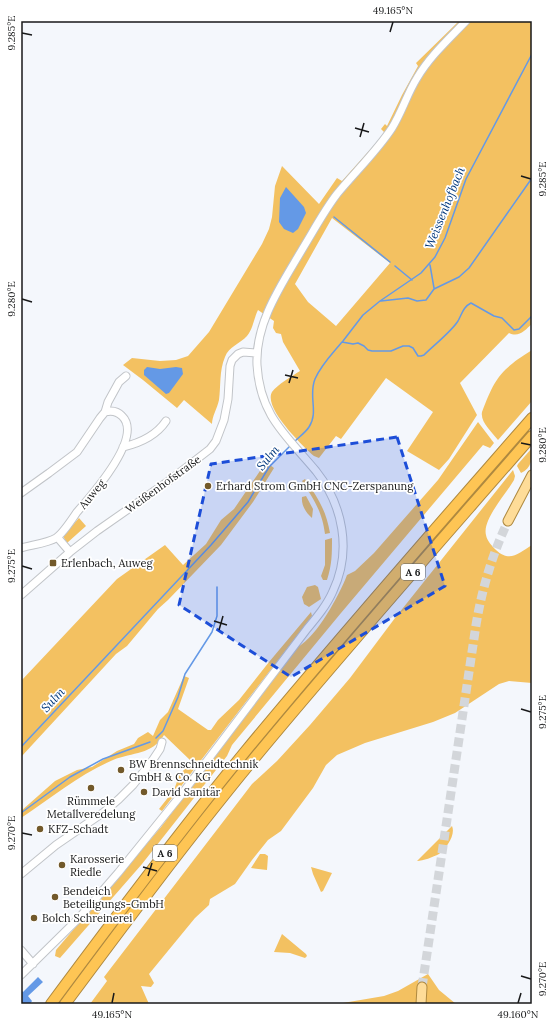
<svg xmlns="http://www.w3.org/2000/svg" width="553" height="1025" font-family="Lora,serif">
<style>
.green{fill:#f3c161;fill-rule:evenodd}
.water{fill:#6499e6}
.lines{fill:none;stroke-linecap:round;stroke-linejoin:round}
.stream{stroke:#6499e6;stroke-width:1.5}
.major-tunnel{stroke:#d3d6da;stroke-width:9;stroke-dasharray:9 4.5;stroke-linecap:butt}
.minor-casing{stroke:#c1c4c8;stroke-width:9}
.major-casing{stroke:#ae8940;stroke-width:11}
.highway-casing{stroke:#ae8940;stroke-width:12}
.minor{stroke:#fff;stroke-width:7}
.major{stroke:#fedc98;stroke-width:9}
.highway{stroke:#fec554;stroke-width:10}
.marked{fill:#1d4ed8;fill-opacity:0.2;stroke:#1d4ed8;stroke-width:3;stroke-dasharray:8 5;stroke-linejoin:round}
.ticks{fill:none;stroke:#18191a;stroke-width:1.5}
.poi-dot{fill:#72592a;stroke:#fff;stroke-width:1.5}
.labels{text-anchor:middle;stroke-width:3.5;stroke-linejoin:round;paint-order:stroke}
.shield{fill:#fff;stroke:#5d5e5f;stroke-width:1}
.shield-label{font-size:10px;font-weight:bold;fill:#18191a}
.street-label{font-size:11px;fill:#18191a;stroke:#fff}
.poi-label{font-size:11px;fill:#18191a;stroke:#fff;text-anchor:start}
.water-label{font-size:12px;font-style:italic;fill:#01377b;stroke:#fff}
.neatline{fill:none;stroke:#18191a;stroke-width:1.5}
.ticks-label{font-size:10px;text-anchor:middle;fill:#18191a}
</style>
<rect width="100%" height="100%" fill="#f4f7fc"/>
<path class="green" d="M459,21H532V324C525,330 519,338 509,333L460,383L477,415L449,459L439,470L407,451L433,412L386,378L341,439L336,436L319,458L314,456C303,446 263,408 272,392C277,385 292,376 300,371L283,342L281,334L276,333L273,328L274,321L258,310C254,318 253,329 247,336C240,344 229,346 225,357C219,371 221,386 219,400C217,409 212,416 212,424L184,400L177,408L143,380L123,365L132,358L160,361L176,360L188,356L209,332L262,244L269,229L272,217L275,186L282,166L319,204L337,178L342,181L385,133L381,129L385,124L387,126L402,95L418,66L416,63ZM332,218L390,263L336,326L308,302L295,284Z
M532,350V401L498,440C492,432 480,422 482,412C495,378 500,370 532,350Z
M478,422L494,443L490,448L483,445L341,613L232,745L227,756L142,864L60,958L55,956L56,950L161,827L298,647C317,636 339,596 347,575L355,571L374,553L438,480Z
M532,448C532,459 532,468 521,473L517,466L518,464Z
M266,462L274,468L253,502L221,545L168,600L158,609L127,646L116,654L21,757V681L117,579L165,545L183,565L206,544L221,520L234,509Z
M513,470L515,476L514,480C506,494 482,520 486,535C487,541 492,546 496,550C510,563 519,553 532,545V683L509,681L499,684L455,713L433,722L365,743L337,755L326,765L313,788L281,831L268,840L252,860L235,884L210,899L209,905L195,918L149,974L154,983L151,987L141,986L149,1004H90L107,981L104,977L252,784L277,761L310,725L350,678L395,618Z
M305,479C318,498 326,510 330,533L325,534C322,511 314,500 302,481Z
M306,496L313,509L312,518C306,513 301,505 302,497Z
M79,518L86,526L67,543L64,538V535Z
M332,538C332,554 332,565 327,580H323L321,576L325,565V540Z
M315,585L318,587L321,599L309,607L304,604L302,597L307,587Z
M311,612L312,616L162,811L159,809L174,790L179,776L191,761L164,735C152,755 133,752 113,760C80,774 51,798 21,818V811L55,781L77,770L92,767L117,751L134,744L138,738L148,732L153,736L160,720L168,712L184,676L189,678L178,709L208,730H211L218,720L239,700L269,662Z
M452,826C456,835 446,849 439,854C433,857 423,861 417,861Z
M260,854H265L268,856L267,870L251,868Z
M311,867L332,873L323,891L321,892L313,874Z
M282,934L306,954L307,956L305,958L290,953L274,952Z
M428,974L439,990L456,1004H337L384,996L398,991Z"/>
<path class="water" d="M286,187L304,207L306,213L298,229L293,233L284,229L279,222L280,198Z
M147,367L160,369L176,367L182,368L183,374L169,393L166,394L144,375V370Z
M38,977L43,982L28,996L32,1001L30,1004H21V990L23,992Z"/>
<g class="lines">
<path class="stream" d="M334,217L390,262
M430,265L434,288
M395,266L412,280
M381,301L408,298L417,301L426,300L434,289L459,277L469,268L532,178
M343,341L363,315L380,301L421,273L435,257L445,238L466,179L532,54
M294,442C299,437 306,432 309,427C319,412 308,396 315,379C321,365 333,353 342,342L353,344L358,343L364,346L368,350L372,351H391L403,346H409L413,348L418,356H421L424,355C434,345 451,332 458,321C462,314 463,307 471,303L494,316L502,318L514,330L519,329L532,316
M156,738L163,731L178,697L185,674L212,632L217,616V587
M21,747L211,545L248,502L269,467L290,446
M21,813L70,777L103,759L150,742"/>
<path class="major-tunnel" d="M422,987L476,625C482,589 492,555 508,521"/>
<g class="minor-casing">
<path id="minor" d="M123,447C140,443 156,436 166,421
M21,493L49,473L77,452L100,418L105,412L108,402L119,382L126,376
M58,538L70,552
M21,548C31,545 48,543 56,538C61,535 73,518 77,512C91,496 144,437 122,416C117,411 112,410 105,412
M21,595L70,552L97,531L170,480L210,449L216,441L224,420L228,399L230,366L232,360L238,354L243,352L257,353
M21,874L56,845L104,812L119,799L133,785L152,761L160,749L162,742
M21,950L33,964
M21,975L79,918L118,873L181,795L307,629C317,617 327,605 333,591C352,551 343,505 316,471C286,435 260,416 257,365C255,322 282,284 303,248C314,230 324,211 337,194C355,172 377,151 392,128C402,112 407,94 417,78C430,56 449,39 466,21"/>
</g>
<g class="major-casing">
<path id="major" d="M508,521L532,475
M421,1004L422,987"/>
</g>
<g class="highway-casing">
<path id="highway" d="M51,1004C114,919 177,835 244,753C338,639 435,529 532,418
M65,1004C126,922 187,840 252,761C343,651 438,544 532,436"/>
</g>
<use href="#minor" class="minor"/>
<use href="#major" class="major"/>
<use href="#highway" class="highway"/>
</g>
<path class="marked" d="M397,437L445,586L291,677L179,605L211,464Z"/>
<path class="ticks" d="M390,32L393,22M22,33L32,35M355,128L369,132M360,137L364,123M521,176L531,179M22,299L32,302M285,375L298,378M289,383L293,370M521,443L531,445M22,566L32,569M214,621L227,625M219,630L223,616M521,709L531,712M22,833L32,835M143,867L157,871M148,876L152,863M521,976L531,979M112,1003L114,993M518,1003L521,993"/>
<g class="poi-dot">
<circle cx="208" cy="486" r="4"/>
<rect x="49" y="559" width="8" height="8" rx="2"/>
<circle cx="121" cy="770" r="4"/>
<circle cx="91" cy="788" r="4"/>
<circle cx="144" cy="792" r="4"/>
<circle cx="40" cy="829" r="4"/>
<circle cx="62" cy="865" r="4"/>
<circle cx="55" cy="897" r="4"/>
<circle cx="34" cy="918" r="4"/>
</g>
<g class="labels">
<g class="shield">
<rect x="401" y="564" width="24" height="16" rx="3"/>
<rect x="153" y="845" width="24" height="16" rx="3"/>
</g>
<g class="shield-label">
<text x="413" y="576">A 6</text>
<text x="165" y="857">A 6</text>
</g>
<g class="street-label">
<text transform="translate(163 484) rotate(-36)" y="4">Weißenhofstraße</text>
<text transform="translate(92 494) rotate(-51)" y="4">Auweg</text>
</g>
<g class="poi-label">
<text x="216" y="490">Erhard Strom GmbH CNC-Zerspanung</text>
<text x="61" y="567">Erlenbach, Auweg</text>
<text x="129" y="768">BW Brennschneidtechnik<tspan x="129" dy="13">GmbH &amp; Co. KG</tspan></text>
<text x="152" y="796">David Sanitär</text>
<text x="91" y="805" text-anchor="middle">Rümmele<tspan x="91" dy="13">Metallveredelung</tspan></text>
<text x="48" y="833">KFZ-Schadt</text>
<text x="70" y="863">Karosserie<tspan x="70" dy="13">Riedle</tspan></text>
<text x="63" y="895">Bendeich<tspan x="63" dy="13">Beteiligungs-GmbH</tspan></text>
<text x="42" y="922">Bolch Schreinerei</text>
</g>
<g class="water-label">
<text transform="translate(445 208) rotate(-68)" y="4">Weissenhofbach</text>
<text transform="translate(268 458) rotate(-50)" y="4">Sulm</text>
<text transform="translate(53 700) rotate(-47)" y="4">Sulm</text>
</g>
</g>
<rect width="553" height="1025" fill="none" stroke="#ffffff" stroke-width="44"/>
<rect x="22" y="22" width="509" height="981" class="neatline"/>
<g class="ticks-label">
<text x="393" y="14">49.165°N</text>
<text transform="translate(11 33) rotate(-90)" y="4">9.285°E</text>
<text transform="translate(542 179) rotate(-90)" y="4">9.285°E</text>
<text transform="translate(11 299) rotate(-90)" y="4">9.280°E</text>
<text transform="translate(542 445) rotate(-90)" y="4">9.280°E</text>
<text transform="translate(11 566) rotate(-90)" y="4">9.275°E</text>
<text transform="translate(542 712) rotate(-90)" y="4">9.275°E</text>
<text transform="translate(11 833) rotate(-90)" y="4">9.270°E</text>
<text transform="translate(542 979) rotate(-90)" y="4">9.270°E</text>
<text x="112" y="1018">49.165°N</text>
<text x="518" y="1018">49.160°N</text>
</g>
</svg>
